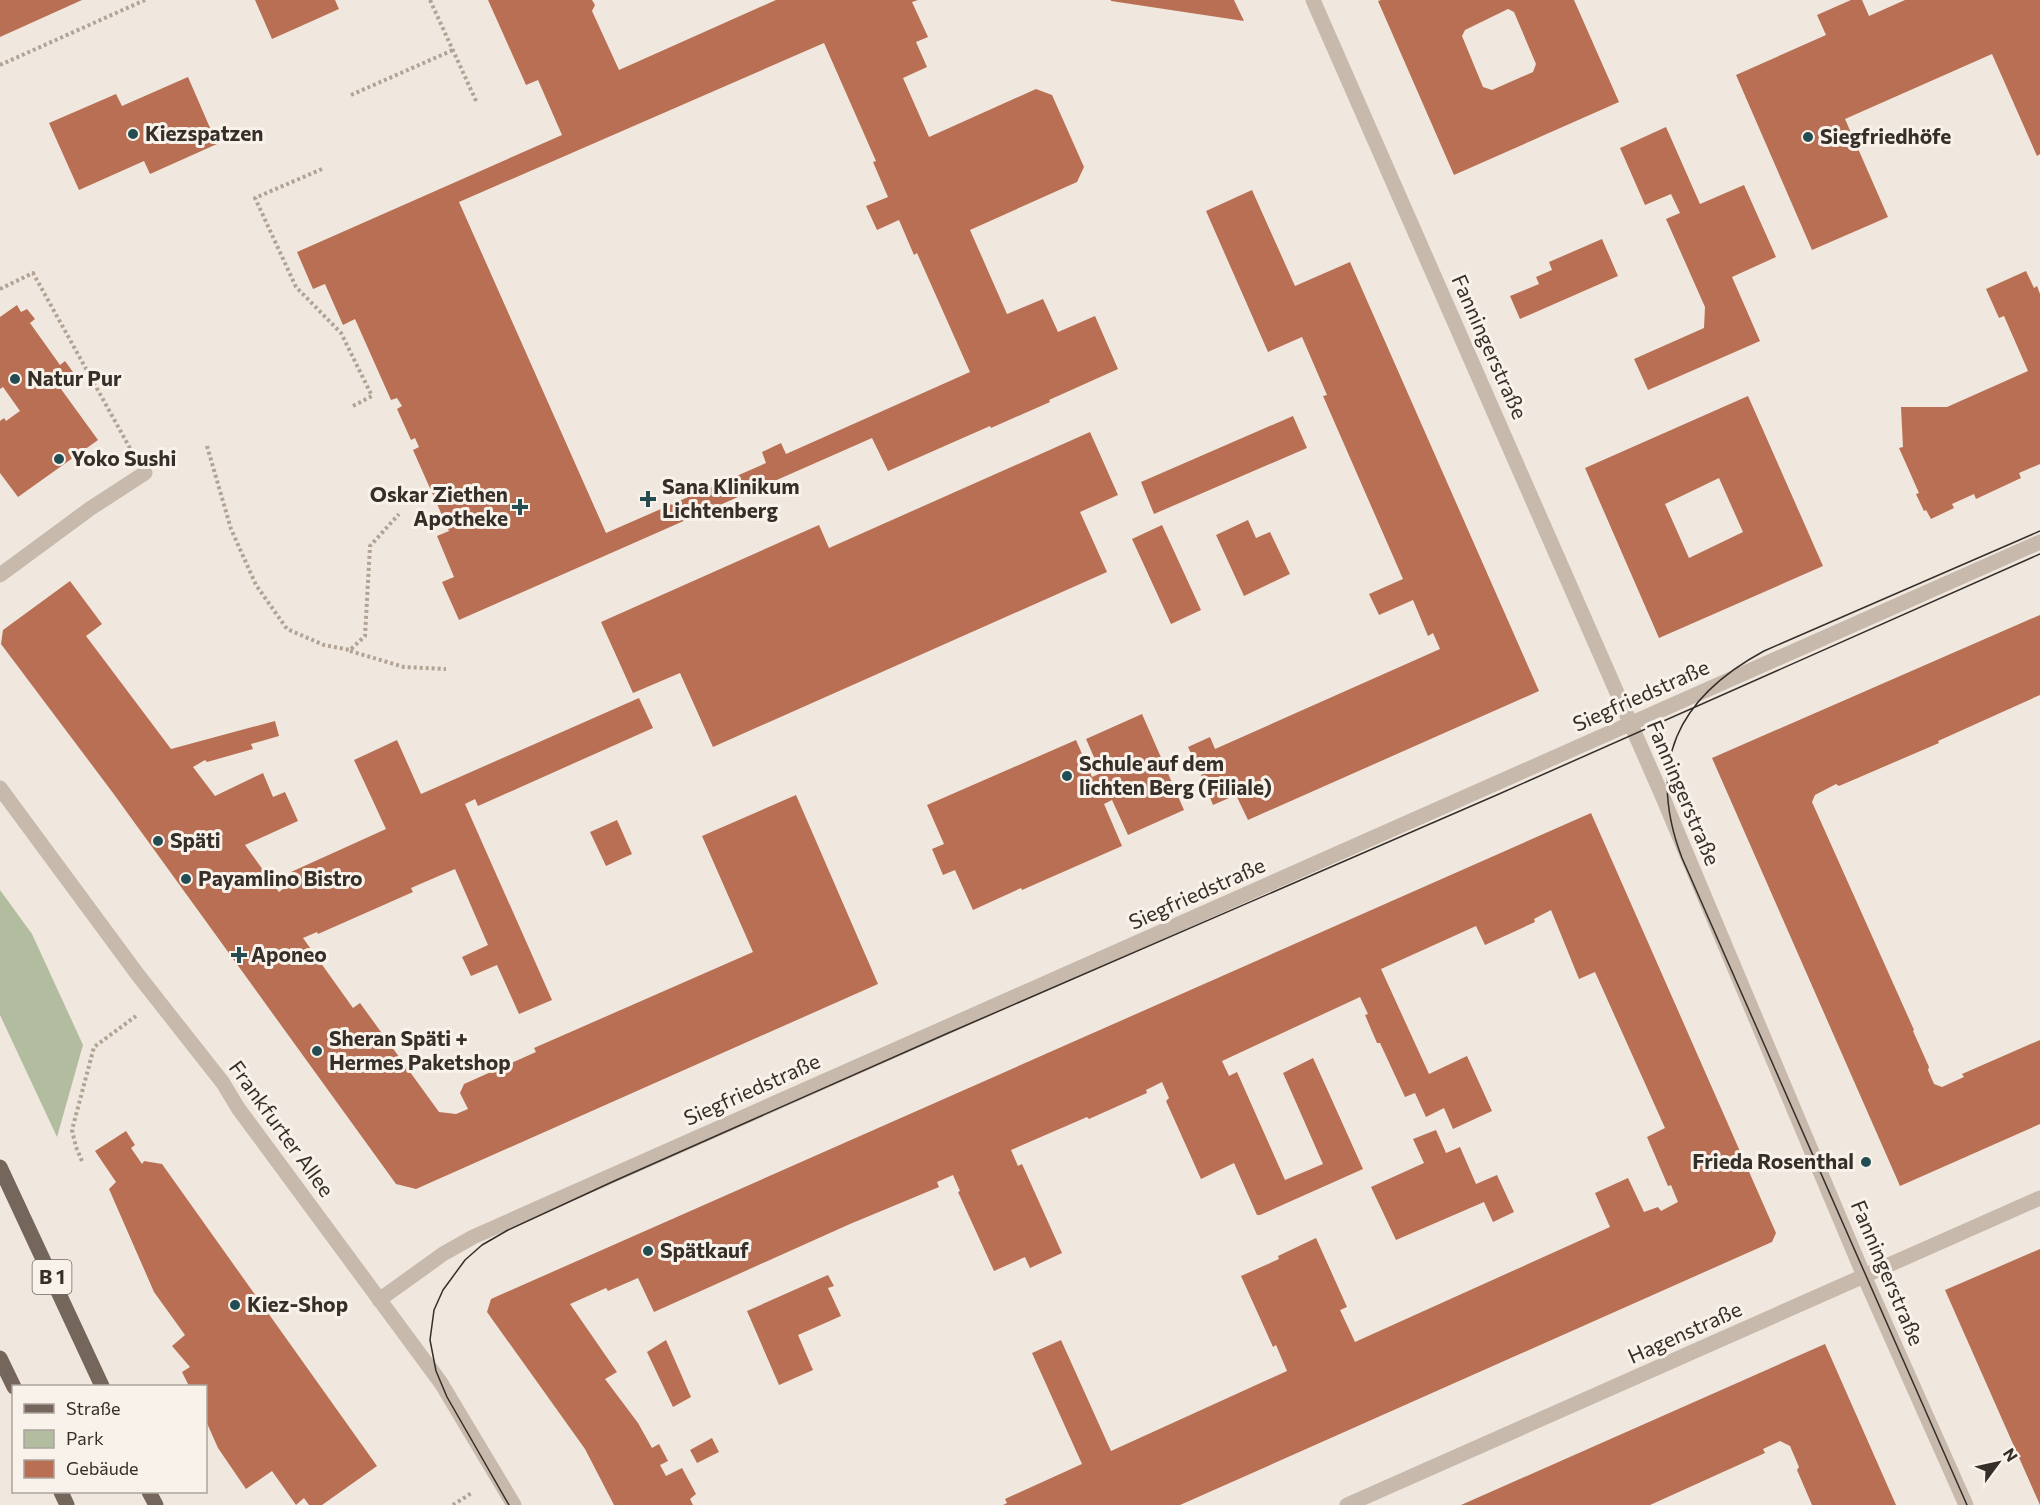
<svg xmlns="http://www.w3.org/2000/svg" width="2040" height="1505" font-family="Commissioner,sans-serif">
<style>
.green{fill:#b2bd9f}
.building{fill:#b96f53;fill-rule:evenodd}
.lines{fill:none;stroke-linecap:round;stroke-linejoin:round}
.path{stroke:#b2a395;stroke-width:4;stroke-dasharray:3 3;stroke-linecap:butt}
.minor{stroke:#c7b9ab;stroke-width:15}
.major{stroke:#75665c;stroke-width:15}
.tram{stroke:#352e29;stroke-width:1.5}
.poi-dot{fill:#234d52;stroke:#f8f2ea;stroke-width:2}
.labels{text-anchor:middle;stroke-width:6;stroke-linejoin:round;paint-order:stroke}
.shield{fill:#f8f2ea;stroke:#706963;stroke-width:1.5}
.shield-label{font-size:20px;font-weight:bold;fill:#352e29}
.poi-label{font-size:21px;font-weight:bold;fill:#352e29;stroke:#f8f2ea;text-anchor:start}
.street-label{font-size:21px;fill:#352e29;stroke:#f8f2ea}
</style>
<rect width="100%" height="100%" fill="#f0e8de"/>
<path class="green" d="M0,890L32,934L83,1045L57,1137L0,1015Z"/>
<path class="building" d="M0,0H82L0,37Z
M255,0H335L339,9L272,39Z
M488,0H592L595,5L592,11L619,70L776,0H918L912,2L928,37L916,42L927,67L903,78L929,137L1036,89L1052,95L1084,167L1077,182L970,230L1007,314L1043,299L1058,332L1095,316L1118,369L1049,400L1050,402L991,428L990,426L888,471L872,438L459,620L442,582L454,577L437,536L449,531L413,450L419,447L415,438L411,440L397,409L402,406L397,398L391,400L355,319L343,325L325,284L313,289L297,252L562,135L538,80L526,85ZM824,43L876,161L873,162L888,197L866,206L877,230L899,220L914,255L917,253L970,372L786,454L781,443L762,452L766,463L606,533L459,202Z
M1111,0H1234L1244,21L1111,1Z
M1381,0H1574L1619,102L1454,175L1378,1ZM1508,9L1514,12L1536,64L1533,72L1492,90L1483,87L1462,36L1465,30Z
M1851,0H1862L1869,16L1905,0H2040V154L2037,156L1992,54L1845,119L1888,217L1812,250L1736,75L1826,35L1817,15Z
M188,77L217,144L150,174L144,161L79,190L49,123L116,94L122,106Z
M1666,127L1700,204L1744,185L1776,257L1732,277L1760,341L1648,390L1634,359L1704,328L1705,307L1666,219L1680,213L1671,194L1645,205L1620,148Z
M1252,190L1295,286L1350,262L1539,691L1248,820L1236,795L1213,805L1201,775L1223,765L1219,758L1198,768L1188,747L1210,737L1215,749L1440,649L1433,633L1428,636L1413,600L1379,615L1369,594L1403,579L1323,396L1327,395L1302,337L1268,352L1206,211Z
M1602,239L1618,276L1520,319L1510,296L1539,284L1536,277L1552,270L1549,262Z
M2026,271L2034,288L2037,286L2040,294V464L2019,473L2021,478L1976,499L1974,494L1952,504L1954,508L1931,519L1926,510L1924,511L1916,494L1919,493L1899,448L1903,447L1901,407H1947L2028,371L2004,316L1999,318L1986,289Z
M17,305L21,312L27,309L35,319L30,323L60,365L65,361L73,372L68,376L72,382L61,389L98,440L18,497L0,473V421L4,418L6,421L20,411L3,387L0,389V317Z
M1748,396L1823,566L1659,638L1585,468ZM1719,478L1743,532L1689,558L1665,504Z
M1293,416L1307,448L1154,514L1141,482Z
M1090,432L1118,495L1080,512L1107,572L713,747L680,673L633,693L601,622L819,525L829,548Z
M1248,520L1256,538L1270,532L1290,574L1244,596L1216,535Z
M1162,525L1201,610L1171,624L1132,539Z
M70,581L102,624L86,636L171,749L275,721L279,736L251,744L253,749L207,762L205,760L193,767L215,796L263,773L273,797L285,792L298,821L245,845L279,892L292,882L291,872L386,829L354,760L397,740L421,794L639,698L653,728L478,806L475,799L465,804L552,1000L519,1014L497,965L471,976L462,957L488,945L455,869L411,888L413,892L318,934L317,932L303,938L353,1008L360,1003L439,1112L456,1114L468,1109L460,1093L464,1084L536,1052L534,1048L753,952L702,836L796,795L878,984L416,1189L396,1184L113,793L1,644L3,630Z
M2040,615V695L1938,741L1939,743L1839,786L1836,784L1815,795L1812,802L1914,1030L1913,1031L1929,1067L1928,1070L1934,1084L1942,1087L1964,1077L1962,1074L2040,1040V1124L1900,1186L1712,758Z
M1142,714L1184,810L1128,835L1112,800L1104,804L1122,846L1022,890L1021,888L973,910L955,870L943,875L932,849L944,844L927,805L1076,740L1092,777L1101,773L1086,739Z
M1591,813L1776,1233L1772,1242L1180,1505H1003L1007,1503L1005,1499L1082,1464L1032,1353L1061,1340L1111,1451L1287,1371L1276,1345L1273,1347L1241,1276L1279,1259L1278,1256L1316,1238L1347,1307L1340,1310L1355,1342L1610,1227L1595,1193L1628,1178L1644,1212L1658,1207L1661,1211L1678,1202L1671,1185L1668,1186L1647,1137L1665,1128L1595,972L1579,979L1551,910L1534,919L1535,922L1485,945L1476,926L1381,969L1429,1074L1467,1056L1492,1111L1453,1129L1444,1108L1426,1117L1415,1093L1405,1097L1380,1043H1377L1365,1015L1368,1014L1360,997L1222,1061L1229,1076L1237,1072L1285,1180L1323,1164L1283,1073L1313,1058L1363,1169L1260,1215H1257L1234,1163L1201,1179L1166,1101L1169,1098L1162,1082L1146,1090L1147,1093L1089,1119L1087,1117L1011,1150L1018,1166L1022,1164L1062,1253L1030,1268L1025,1257L994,1271L958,1192L960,1191L953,1175L937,1182L939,1187L850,1224L654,1312L638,1278L608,1291L606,1288L570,1304L617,1372L605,1379L638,1423L652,1448L659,1444L668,1461L660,1465L666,1476L682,1468L696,1494L690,1499L693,1505H614L585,1449L487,1312L491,1299Z
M617,820L632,854L606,866L590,832Z
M1436,1130L1446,1153L1460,1147L1476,1184L1497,1175L1514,1212L1493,1222L1484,1202L1396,1240L1371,1187L1424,1163L1413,1139Z
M126,1131L135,1145L131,1148L142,1164L144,1161L162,1164L377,1466L322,1505H309L304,1498L296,1505L272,1471L246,1489L218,1448L206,1421V1386H189L182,1372L190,1367L172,1346L185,1335L154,1292L109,1189L116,1182L95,1151Z
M2040,1249V1505L1945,1290Z
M828,1275L834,1286L828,1288L841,1316L798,1335L813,1370L779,1385L747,1311Z
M666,1340L691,1397L673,1407L647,1352Z
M1825,1344L1896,1505H1812L1797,1470L1799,1467L1790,1446L1780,1441L1763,1449L1765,1453L1650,1505H1461Z
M712,1438L719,1452L697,1463L690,1450Z"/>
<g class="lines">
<path class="path" d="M430,0L477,103
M0,65L145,0
M351,95L453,50
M322,169L255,198L296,287L341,333L372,396L351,407
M0,289L33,273L131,450
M207,446L231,529L256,585L287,629L324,645L350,650L365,636L370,546L399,514
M350,651L404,667L446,669
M82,1161L76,1147L72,1130L94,1047L136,1016
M453,1505L473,1492"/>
<path class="minor" d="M1313,0L1661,793L1864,1276L1966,1505
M0,575L91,508L145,473
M0,788L138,975L223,1083L238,1108L441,1383L514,1505
M379,1300L443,1254L473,1237L2040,542
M1347,1505L2040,1198"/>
<path class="major" d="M0,1167L102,1386
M0,1358L14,1387
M61,1492L67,1505
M149,1492L156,1505"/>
<path class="tram" d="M509,1505L447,1397L436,1371L430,1340L434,1310L443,1290L465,1260L482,1245L508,1230L612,1182L946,1034L1499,794L2040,554
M1967,1505L1682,858C1646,763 1677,698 1764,651L2040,531"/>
</g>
<g class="poi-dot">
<circle cx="133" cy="134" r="6"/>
<circle cx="1808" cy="137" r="6"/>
<circle cx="15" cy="379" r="6"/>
<circle cx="59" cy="459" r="6"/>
<path d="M645 490h6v6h6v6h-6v6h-6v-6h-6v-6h6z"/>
<path d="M517 498h6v6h6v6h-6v6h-6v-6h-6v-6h6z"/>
<circle cx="1067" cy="776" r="6"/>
<circle cx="158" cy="841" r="6"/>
<circle cx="186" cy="879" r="6"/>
<path d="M236 946h6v6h6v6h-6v6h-6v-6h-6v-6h6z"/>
<circle cx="317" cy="1051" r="6"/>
<circle cx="1866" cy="1162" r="6"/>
<circle cx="648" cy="1251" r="6"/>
<circle cx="235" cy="1305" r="6"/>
</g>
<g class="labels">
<rect class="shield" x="32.5" y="1260" width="39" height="34" rx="4.5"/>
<g class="shield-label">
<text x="52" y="1284">B 1</text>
</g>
<g class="poi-label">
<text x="145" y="141">Kiezspatzen</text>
<text x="1820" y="144">Siegfriedhöfe</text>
<text x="27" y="386">Natur Pur</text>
<text x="71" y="466">Yoko Sushi</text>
<text x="662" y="494">Sana Klinikum<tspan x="662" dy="24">Lichtenberg</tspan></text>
<text x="508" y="502" text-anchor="end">Oskar Ziethen<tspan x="508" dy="24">Apotheke</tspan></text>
<text x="1079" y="771">Schule auf dem<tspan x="1079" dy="24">lichten Berg (Filiale)</tspan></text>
<text x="170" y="848">Späti</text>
<text x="198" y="886">Payamlino Bistro</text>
<text x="251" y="962">Aponeo</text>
<text x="329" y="1046">Sheran Späti +<tspan x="329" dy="24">Hermes Paketshop</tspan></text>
<text x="1854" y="1169" text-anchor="end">Frieda Rosenthal</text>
<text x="660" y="1258">Spätkauf</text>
<text x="247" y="1312">Kiez-Shop</text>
</g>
<g class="street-label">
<text transform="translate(1489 347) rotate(66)" y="7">Fanningerstraße</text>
<text transform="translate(1641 696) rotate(-24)" y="7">Siegfriedstraße</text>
<text transform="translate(1683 793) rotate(67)" y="7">Fanningerstraße</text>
<text transform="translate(1197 894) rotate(-24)" y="7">Siegfriedstraße</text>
<text transform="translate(752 1090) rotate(-24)" y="7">Siegfriedstraße</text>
<text transform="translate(281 1129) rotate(54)" y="7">Frankfurter Allee</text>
<text transform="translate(1887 1273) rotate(67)" y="7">Fanningerstraße</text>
<text transform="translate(1685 1333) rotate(-24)" y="7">Hagenstraße</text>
</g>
</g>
<rect x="12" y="1385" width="195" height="108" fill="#f8f2ea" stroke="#aaa49d" stroke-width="1.5"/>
<rect x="24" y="1404" width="30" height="9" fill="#75665c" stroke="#aaa49d" stroke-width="1.5"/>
<text x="66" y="1415" font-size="18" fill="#352e29">Straße</text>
<rect x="24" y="1430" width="30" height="18" fill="#b2bd9f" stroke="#aaa49d" stroke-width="1.5"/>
<text x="66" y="1445" font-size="18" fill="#352e29">Park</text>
<rect x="24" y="1460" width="30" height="18" fill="#b96f53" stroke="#aaa49d" stroke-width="1.5"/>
<text x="66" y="1475" font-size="18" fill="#352e29">Gebäude</text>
<g transform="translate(1998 1463) rotate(57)" stroke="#f8f2ea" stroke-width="4.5" paint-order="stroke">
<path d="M0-4.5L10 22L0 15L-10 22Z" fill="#352e29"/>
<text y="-9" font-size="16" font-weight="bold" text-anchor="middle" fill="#352e29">N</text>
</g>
</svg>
